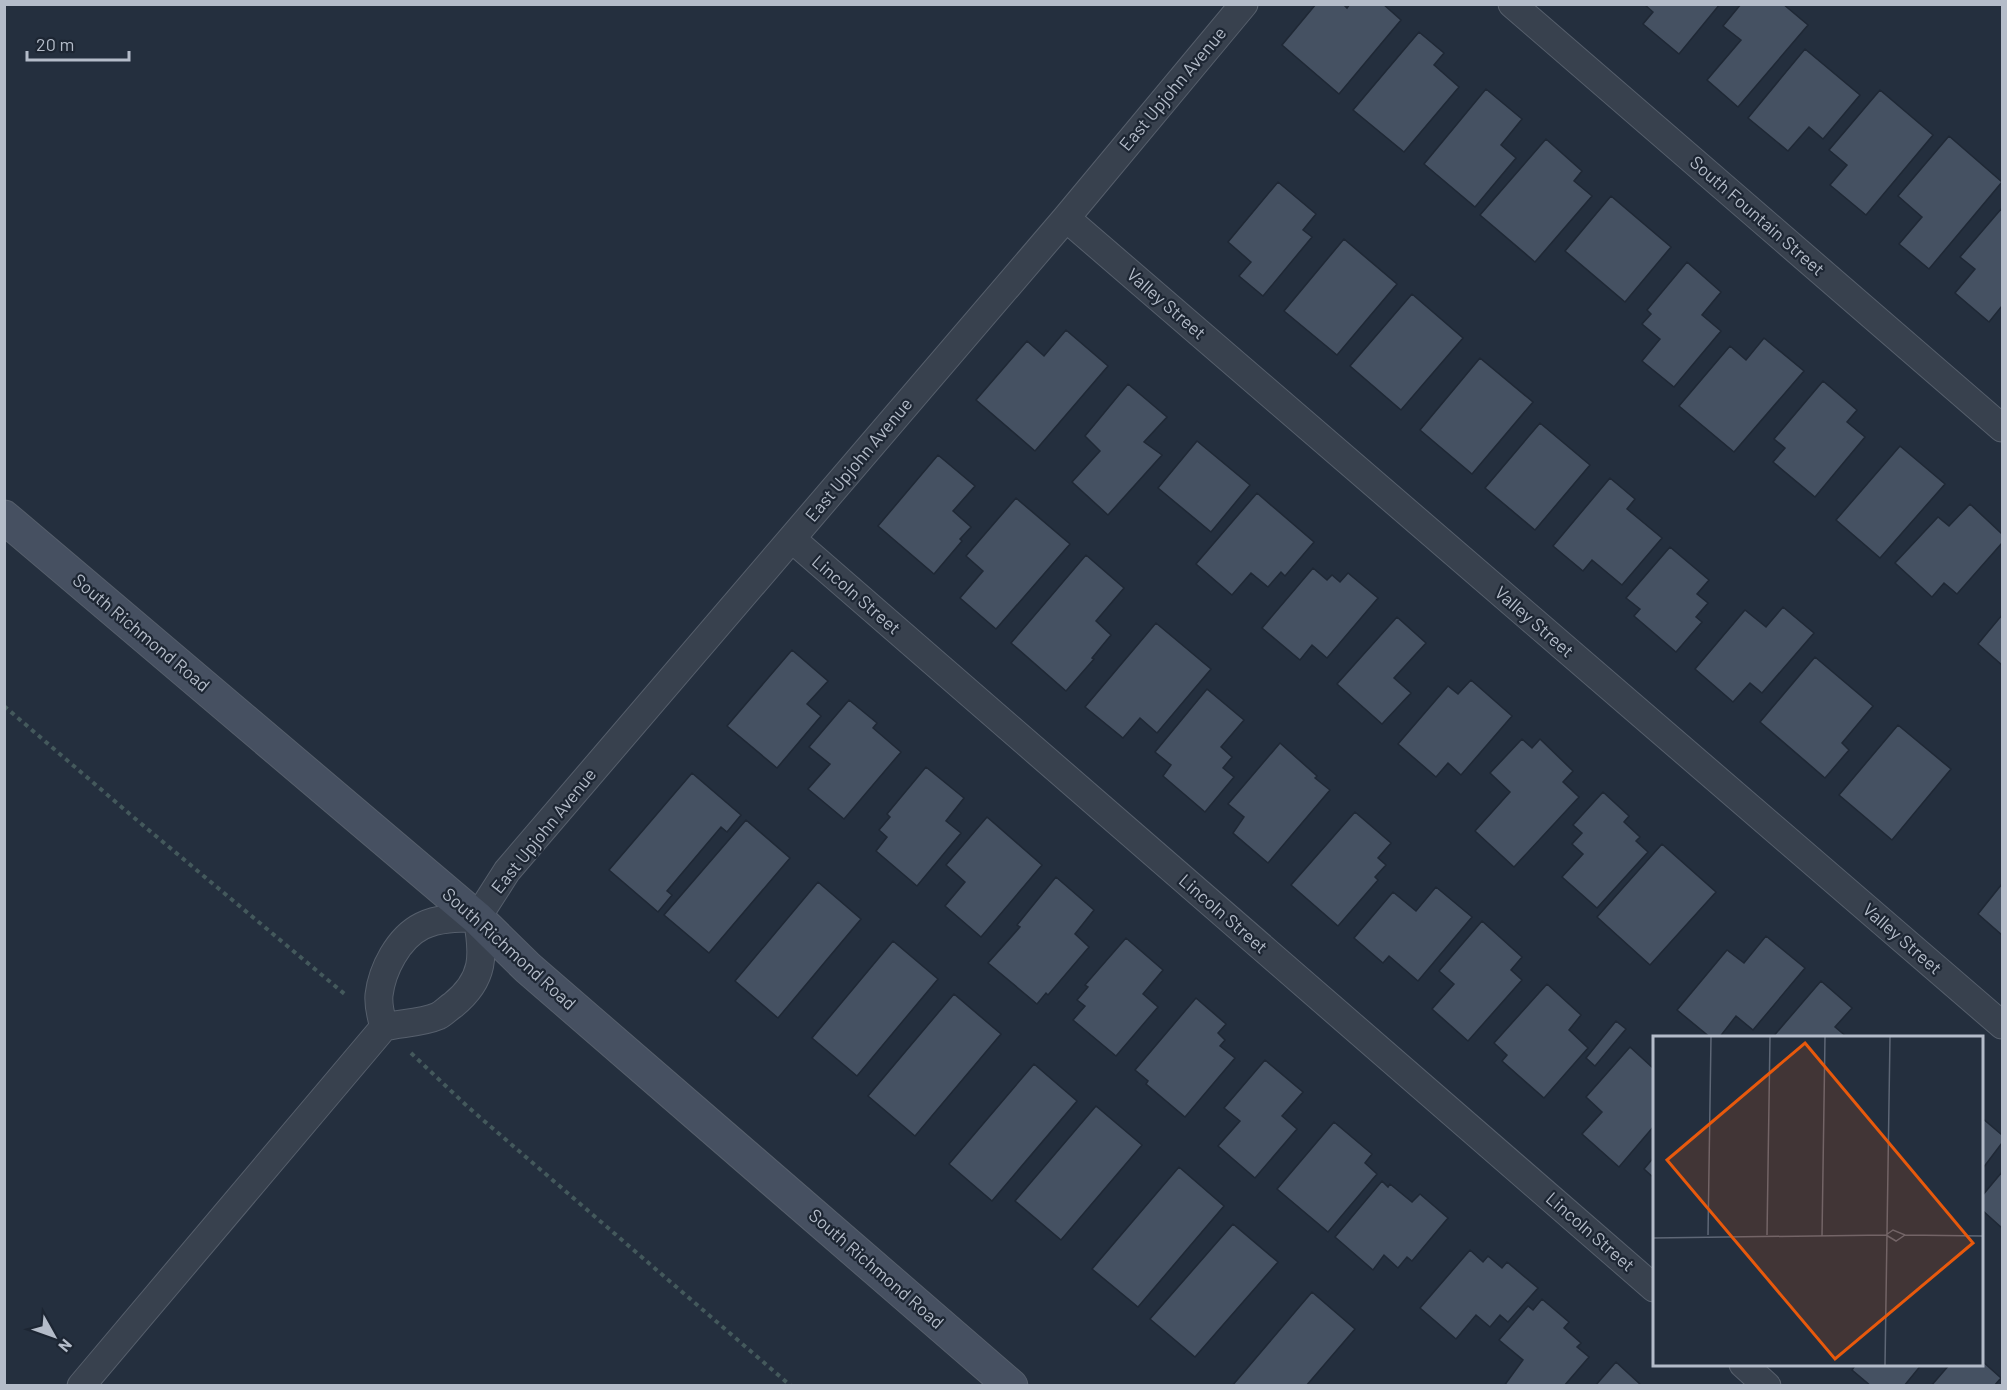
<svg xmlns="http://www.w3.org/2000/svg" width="2007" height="1390" font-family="Barlow,sans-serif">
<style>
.building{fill:#455162;stroke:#1f2835;stroke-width:1.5}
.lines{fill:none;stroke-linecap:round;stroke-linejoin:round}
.street-casing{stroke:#565f6c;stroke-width:29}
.secondary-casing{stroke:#565f6c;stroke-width:35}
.path{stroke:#44595c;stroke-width:4;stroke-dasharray:4.5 4.5;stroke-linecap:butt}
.street{stroke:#38414e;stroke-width:27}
.secondary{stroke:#465061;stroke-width:33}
.labels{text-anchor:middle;stroke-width:4.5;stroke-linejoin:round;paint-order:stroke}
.street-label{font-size:18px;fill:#b4bcc9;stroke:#1d2633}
.inset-road{fill:none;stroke:#5e6776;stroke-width:1.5}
.view{fill:#e8590c;fill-opacity:0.15;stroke:#e8590c;stroke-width:3}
.inset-edge{fill:none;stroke:#b4bcc9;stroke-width:3}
</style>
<rect width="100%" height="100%" fill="#242f3e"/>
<path class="building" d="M1316,4H1343L1347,8L1350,4H1383L1401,20L1339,94L1282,45Z
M1644,4H1720L1679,54L1643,24L1653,12Z
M1741,4H1783L1808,25L1738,107L1707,80L1741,40L1723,26Z
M1419,32L1444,53L1434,65L1459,87L1404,152L1353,110Z
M1805,49L1860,95L1823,139L1809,127L1788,151L1748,118Z
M1486,89L1522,119L1501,145L1516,158L1475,207L1424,164Z
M1880,90L1933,135L1866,215L1830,185L1847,165L1829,150Z
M1949,136L2002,182L1929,269L1899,244L1922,217L1898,196Z
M1546,139L1582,171L1574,181L1592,196L1535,262L1480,215Z
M1278,182L1316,214L1303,230L1312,237L1263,296L1239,276L1251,262L1228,242Z
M1611,196L1671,247L1625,302L1565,251Z
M2002,208V306L1989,322L1955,293L1975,269L1960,257Z
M1344,239L1397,284L1337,355L1284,311Z
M1687,262L1721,292L1702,315L1721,331L1674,387L1642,361L1660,339L1642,324L1651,314L1647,310Z
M1412,294L1463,338L1401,410L1350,366Z
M1066,330L1108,366L1035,451L976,400L1027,341L1044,356Z
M1764,338L1804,371L1734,452L1679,406L1730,346L1746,360Z
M1480,358L1533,402L1472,474L1420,430Z
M1823,381L1857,410L1847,422L1865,437L1815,497L1773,462L1785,448L1774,439Z
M1128,384L1167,417L1144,442L1162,455L1108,515L1072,482L1100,451L1085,436Z
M1540,423L1590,465L1535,530L1485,488Z
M1197,441L1250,485L1211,532L1158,488Z
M1900,446L1945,484L1880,558L1836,520Z
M938,455L975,486L953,511L971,527L960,539L962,541L934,574L878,526Z
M1610,478L1635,499L1627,509L1662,538L1622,585L1592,560L1583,571L1553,546Z
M1257,493L1314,542L1285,576L1281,572L1268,587L1251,573L1232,595L1196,564Z
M1016,498L1070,544L996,629L960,598L983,571L966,556Z
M1970,504L2002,534V543L1957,594L1944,583L1932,597L1895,563L1938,517L1949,526Z
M1670,547L1709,580L1697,594L1708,603L1696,617L1702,622L1676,652L1634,616L1640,609L1626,598Z
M1086,555L1124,588L1096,621L1111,635L1092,658L1094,659L1066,691L1011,643Z
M1313,568L1327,580L1332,575L1340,582L1348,573L1378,598L1327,658L1312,645L1300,660L1262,628Z
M1783,607L1814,633L1762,693L1750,683L1733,702L1695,669L1745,610L1766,627Z
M2002,615V665L1978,644Z
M1397,617L1426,643L1394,678L1411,693L1382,724L1337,684Z
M1156,623L1211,669L1157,733L1140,718L1123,738L1085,707Z
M792,650L828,681L807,704L821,716L777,768L727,726Z
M1815,657L1873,706L1842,743L1849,750L1825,778L1760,722Z
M1471,680L1512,716L1461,775L1448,763L1436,777L1398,744L1448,686L1458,694Z
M1207,689L1244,720L1221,747L1232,757L1223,768L1234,777L1205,812L1163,776L1171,765L1155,752Z
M849,700L877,723L873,728L901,752L844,819L808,789L830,764L809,747Z
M1898,725L1951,769L1892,840L1839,795Z
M1522,739L1532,748L1540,739L1573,771L1563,782L1579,797L1514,867L1475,831L1510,792L1490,773Z
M1280,743L1317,776L1315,778L1330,790L1268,863L1233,833L1244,817L1228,804Z
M926,767L964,798L946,821L961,833L917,886L876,851L887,837L879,830L890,817L887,814Z
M692,773L741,815L727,832L721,827L667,891L672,895L658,912L609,870Z
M1603,792L1629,816L1624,822L1640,837L1636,841L1648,852L1597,908L1562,877L1583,854L1572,844L1582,833L1573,825Z
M1355,812L1391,843L1378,858L1386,865L1375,877L1378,880L1338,926L1291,885Z
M987,817L1042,865L981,937L945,906L965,882L946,865Z
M746,820L790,858L709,953L664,915Z
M1662,844L1716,892L1650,965L1597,917Z
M1056,877L1094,910L1075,934L1089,947L1048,995L1046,993L1037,1004L988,963L1020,927L1017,925Z
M818,882L861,919L778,1018L735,981Z
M2002,884V935L1978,914Z
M1436,887L1472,917L1418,981L1389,956L1383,963L1354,938L1393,892L1416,911Z
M1482,921L1522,957L1511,970L1522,980L1468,1041L1432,1009L1454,984L1439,971Z
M1766,936L1805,968L1753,1030L1736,1016L1719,1038H1711L1677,1010L1727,950L1744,963Z
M1126,938L1163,970L1143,994L1158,1007L1116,1056L1073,1020L1085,1006L1077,1000L1088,987L1085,985Z
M893,941L938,979L857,1076L812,1038Z
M1821,981L1852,1008L1835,1027L1848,1038H1772Z
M1547,984L1581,1015L1569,1030L1588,1048L1544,1098L1502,1061L1507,1055L1494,1043Z
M954,994L1001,1034L915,1136L868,1096Z
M1196,998L1226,1024L1218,1033L1225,1040L1220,1046L1235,1058L1185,1117L1146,1084L1148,1081L1135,1070Z
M1616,1021L1626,1029L1595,1066L1586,1058Z
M1630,1047L1654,1069V1126L1619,1167L1582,1134L1602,1112L1586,1097Z
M1265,1060L1303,1092L1282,1116L1297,1129L1255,1178L1218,1146L1240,1121L1224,1108Z
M1034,1064L1077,1101L992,1201L949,1164Z
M1096,1106L1142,1145L1061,1240L1015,1201Z
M1982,1118L2002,1135V1143L1983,1168Z
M1334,1122L1372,1154L1365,1163L1377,1174L1328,1232L1277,1189Z
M1654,1157V1178L1644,1169Z
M1179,1167L1224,1206L1138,1307L1092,1269Z
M2002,1172V1228L1982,1210V1196Z
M1382,1181L1388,1187L1390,1184L1412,1202L1420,1194L1448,1218L1412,1261L1407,1257L1398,1268L1384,1255L1373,1270L1335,1237Z
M1233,1224L1278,1262L1195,1357L1150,1319Z
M1470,1250L1483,1262L1488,1256L1502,1268L1507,1262L1538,1288L1508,1322L1500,1315L1490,1327L1476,1315L1456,1339L1420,1308Z
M1312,1292L1355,1329L1306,1386H1232Z
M1542,1299L1569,1322L1564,1328L1581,1343L1577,1347L1589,1357L1564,1386H1504L1523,1360L1499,1340L1528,1306L1533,1310Z
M1982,1361L2001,1378L1994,1386H1931L1950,1364H1982Z
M1616,1362L1642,1386H1595Z
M1856,1364H1922L1904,1386H1871L1852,1370Z"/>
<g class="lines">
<g class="street-casing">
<path id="street" d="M1512,4L2002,428
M1066,218L2002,1025
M792,539L1654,1288
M477,918L507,871L1066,218L1244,4
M384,1027C381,1017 378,1006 379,995C382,970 398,938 422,926C438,918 458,918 477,918
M1743,1364L1767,1386
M81,1386L384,1027C401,1023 422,1023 438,1016C444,1013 448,1008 453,1005C485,979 484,955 477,918"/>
</g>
<g class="secondary-casing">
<path id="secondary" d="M4,517L477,918L528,968L1011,1386"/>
</g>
<path class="path" d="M4,706L132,816L347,996
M411,1053L468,1107L791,1386"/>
<use href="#street" class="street"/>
<use href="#secondary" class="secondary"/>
</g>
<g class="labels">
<g class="street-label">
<text transform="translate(1173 89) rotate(-50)" y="6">East Upjohn Avenue</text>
<text transform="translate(1757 216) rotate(41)" y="6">South Fountain Street</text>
<text transform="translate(1166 304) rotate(41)" y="6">Valley Street</text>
<text transform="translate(859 460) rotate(-50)" y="6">East Upjohn Avenue</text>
<text transform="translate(856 595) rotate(41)" y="6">Lincoln Street</text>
<text transform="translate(1534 622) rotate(41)" y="6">Valley Street</text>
<text transform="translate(141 633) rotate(40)" y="6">South Richmond Road</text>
<text transform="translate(544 831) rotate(-51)" y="6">East Upjohn Avenue</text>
<text transform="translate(1223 914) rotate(41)" y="6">Lincoln Street</text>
<text transform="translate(1902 939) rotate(41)" y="6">Valley Street</text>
<text transform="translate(509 949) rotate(42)" y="6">South Richmond Road</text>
<text transform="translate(1590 1232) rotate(41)" y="6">Lincoln Street</text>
<text transform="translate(876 1269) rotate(41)" y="6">South Richmond Road</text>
</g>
</g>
<g transform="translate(1653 1036)">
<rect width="330" height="330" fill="#242f3e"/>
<path class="inset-road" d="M55,199L58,1M114,199L117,1M233,199L240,194L252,199L330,200M233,199L243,205L252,199M169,200L172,1M0,202L233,199M232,329L237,1"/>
<path class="view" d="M152,7L320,207L182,323L14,124Z"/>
<rect width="330" height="330" class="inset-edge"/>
</g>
<rect width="2007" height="1390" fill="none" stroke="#b4bcc9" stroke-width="12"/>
<g transform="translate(54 1336) rotate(130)" stroke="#1d2633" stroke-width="4.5" paint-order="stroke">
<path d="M0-4.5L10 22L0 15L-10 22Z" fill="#b4bcc9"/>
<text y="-9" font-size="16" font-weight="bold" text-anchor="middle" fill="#b4bcc9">N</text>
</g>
<path d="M27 51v9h102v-9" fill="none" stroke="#b4bcc9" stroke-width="3"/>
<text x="36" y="51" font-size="18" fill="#b4bcc9" stroke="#1d2633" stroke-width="4.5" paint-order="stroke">20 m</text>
</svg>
